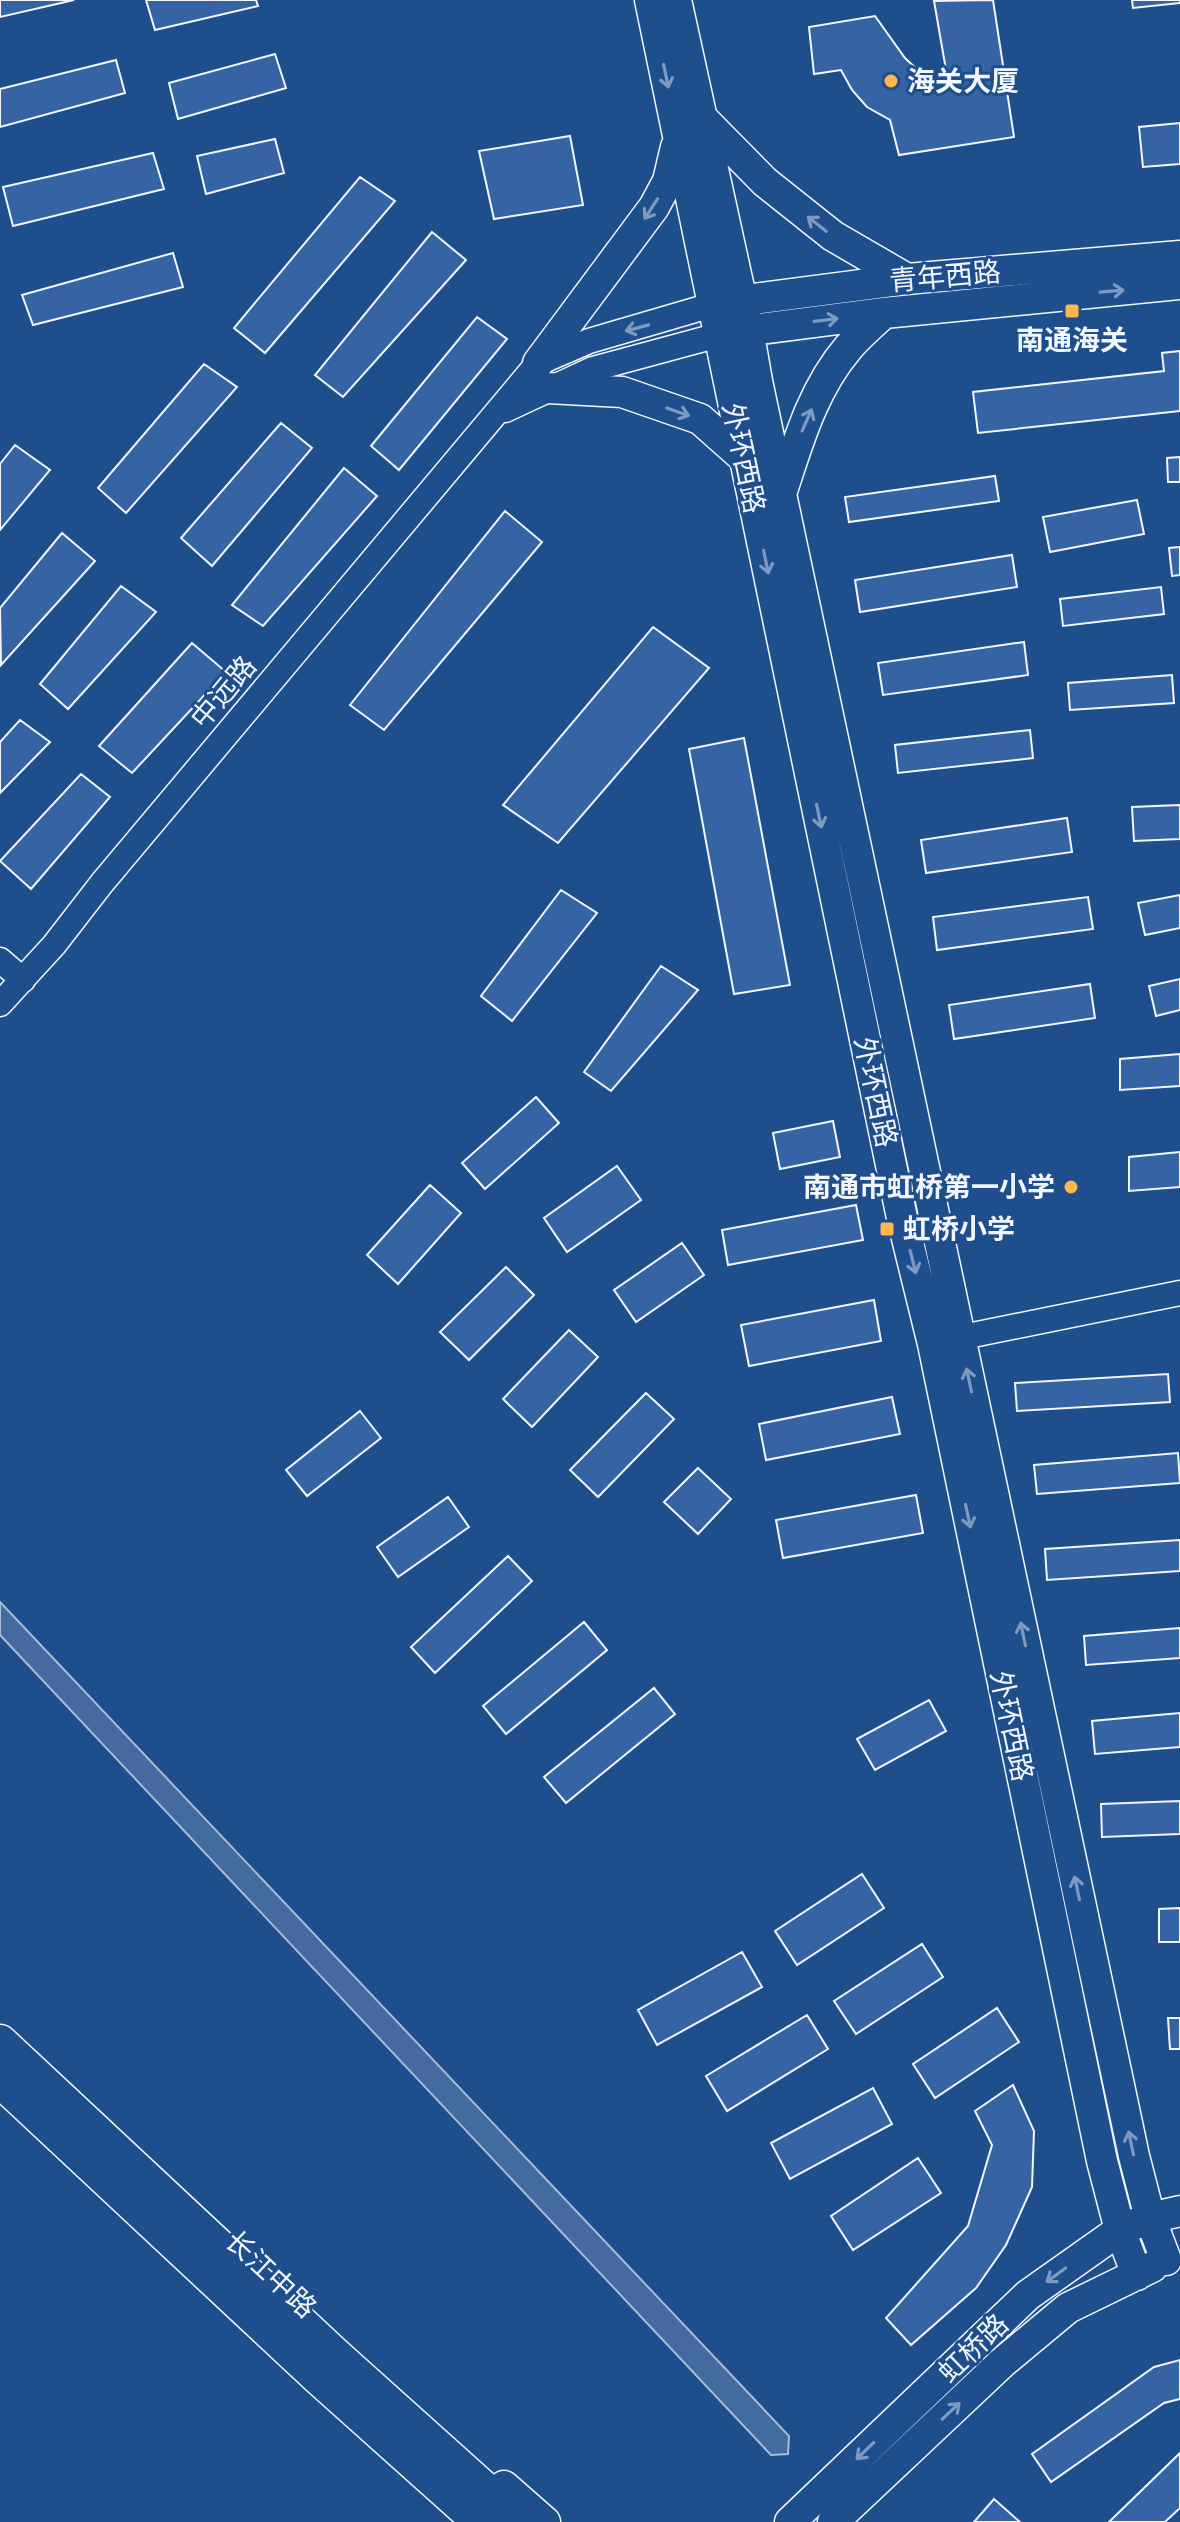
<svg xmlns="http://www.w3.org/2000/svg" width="1180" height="2522" font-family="Mulish,'Noto Sans SC',sans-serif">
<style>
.water{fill:#446ba0;stroke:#a8bbd7;stroke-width:2}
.building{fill:#3563a3;stroke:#f2f6ff;stroke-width:2}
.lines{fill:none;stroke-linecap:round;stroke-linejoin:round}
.minor-casing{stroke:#f2f6ff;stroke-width:27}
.major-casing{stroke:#f2f6ff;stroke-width:33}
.highway-casing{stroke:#f2f6ff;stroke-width:37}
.minor{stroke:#1f4e8c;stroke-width:24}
.major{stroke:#1f4e8c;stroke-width:30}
.highway{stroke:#1f4e8c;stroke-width:34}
.oneway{stroke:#7e9ac0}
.poi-dot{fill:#ffb74d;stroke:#1f4e8c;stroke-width:3}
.labels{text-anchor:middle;stroke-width:6;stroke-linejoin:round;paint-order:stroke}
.poi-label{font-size:28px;font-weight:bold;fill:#f2f6ff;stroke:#1f4e8c;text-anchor:start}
.street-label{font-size:28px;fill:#f2f6ff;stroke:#1f4e8c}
</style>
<rect width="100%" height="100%" fill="#1f4e8c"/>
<path class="water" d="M0,1602L789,2436L788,2454L771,2455L0,1635Z"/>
<path class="building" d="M0,0H74L0,17Z
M146,0H256L258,6L155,30Z
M993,0L1014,137L899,155L890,120L867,107L852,90L841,70L814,74L809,27L875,16L905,58L921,73L949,87L934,1Z
M1132,0H1180V3L1133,8Z
M275,54L286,88L178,119L169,83Z
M116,60L125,93L0,127V89Z
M1180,123V164L1143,167L1139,127Z
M570,136L583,205L494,219L479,151Z
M275,139L284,173L206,194L197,156Z
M153,153L164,189L13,226L3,187Z
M360,177L395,201L265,353L234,328Z
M432,232L466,260L343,397L315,375Z
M173,253L183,287L33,325L22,295Z
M477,317L507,339L399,470L371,446Z
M1180,351V411L978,433L973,392L1164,371L1162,353Z
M204,364L237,387L126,513L98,488Z
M281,423L312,448L212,566L181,538Z
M15,445L50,470L0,530V464Z
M1180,457V482H1168L1167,458Z
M344,468L377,496L263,626L232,605Z
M995,476L999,501L849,522L845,497Z
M1137,500L1144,534L1050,552L1043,517Z
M505,511L542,542L384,730L350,705Z
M62,533L95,561L1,665L0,608Z
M1180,547V575L1172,576L1169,548Z
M1012,555L1017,587L860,612L855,580Z
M121,586L156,612L68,709L40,684Z
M1161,587L1164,614L1063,626L1060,599Z
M653,627L709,668L558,843L503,805Z
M1024,642L1028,675L883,695L878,663Z
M192,643L226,672L132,773L99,746Z
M1172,675L1174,703L1070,710L1068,683Z
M20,720L50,742L0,793V742Z
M1030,730L1033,758L898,773L895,745Z
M744,738L790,985L734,994L689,749Z
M81,774L110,797L31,889L0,861Z
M1180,805V839L1134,841L1132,807Z
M1067,818L1072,852L926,873L921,840Z
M561,890L597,913L512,1021L481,996Z
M1180,895V928L1145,935L1138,903Z
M1088,897L1093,929L937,950L933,917Z
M661,966L698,990L611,1091L584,1072Z
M1180,979V1010L1156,1016L1149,986Z
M1090,984L1095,1018L954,1039L949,1005Z
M1180,1054V1086L1120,1090V1059Z
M536,1097L559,1123L485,1189L462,1163Z
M833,1121L840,1157L780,1169L773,1133Z
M1180,1152V1187L1129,1191V1157Z
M617,1166L641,1200L567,1252L544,1218Z
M430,1185L461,1213L398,1284L367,1255Z
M856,1205L863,1240L728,1265L722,1230Z
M682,1243L704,1275L636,1322L614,1290Z
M506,1267L534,1295L469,1360L440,1332Z
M874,1300L881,1341L749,1366L741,1325Z
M569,1330L598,1357L532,1427L503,1399Z
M1168,1374L1170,1402L1017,1411L1015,1383Z
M646,1393L674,1419L598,1497L570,1470Z
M892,1397L900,1434L766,1460L759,1424Z
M360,1411L381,1438L307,1496L286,1470Z
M1178,1453L1180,1483L1037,1494L1034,1465Z
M698,1468L731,1499L698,1534L664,1502Z
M916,1495L923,1533L783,1558L776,1520Z
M448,1497L469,1527L398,1577L377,1547Z
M1180,1540V1571L1047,1580L1045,1549Z
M508,1556L532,1581L435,1673L411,1647Z
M584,1622L607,1650L506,1734L483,1706Z
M1180,1628V1658L1086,1665L1084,1636Z
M654,1688L675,1714L566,1803L544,1777Z
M929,1700L946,1731L875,1770L857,1739Z
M1180,1713V1747L1095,1754L1092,1721Z
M1180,1801V1834L1102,1837L1101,1804Z
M862,1874L884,1908L797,1965L775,1931Z
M1180,1908V1942H1159V1909Z
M922,1944L943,1977L856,2034L834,2001Z
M742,1952L762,1987L657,2045L638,2010Z
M997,2008L1019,2042L935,2098L913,2064Z
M807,2015L828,2049L727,2111L706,2076Z
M1168,2018H1180V2049H1170Z
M1013,2085L1034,2131L1032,2187L1006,2245L976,2288L911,2345L886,2318L968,2226L992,2145L975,2111Z
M873,2088L892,2124L790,2179L771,2143Z
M918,2158L941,2193L853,2250L831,2216Z
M1180,2360V2399L1164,2403L1051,2482L1032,2454L1154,2367Z
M1180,2453V2508L1165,2522H1109Z
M994,2499L1020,2522H974Z"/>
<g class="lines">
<g class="minor-casing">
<path id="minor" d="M505,410L593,369L719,335
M0,960L23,980
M0,1004L54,945L102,883L538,363L589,341L712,305
M943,1341L1180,1293"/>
</g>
<g class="major-casing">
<path id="major" d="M650,0L902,1218L933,1344L1102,2161L1120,2230L1137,2275
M676,0L748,329L757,381L1134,2156L1150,2218L1166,2260
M700,116L765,182L833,236L907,279
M722,303L907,279L1180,256
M729,333L884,313L1180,284
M538,363L654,207L668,181L676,147
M548,388L622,392L700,419L744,458
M782,491C798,442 813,389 848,348C858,336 872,324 884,313
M504,2486L545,2522
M790,2522L1028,2295L1120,2230L1150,2218L1180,2211
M833,2522L1003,2362L1068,2308L1152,2267"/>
</g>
<g class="highway-casing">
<path id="highway" d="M0,2042L335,2355L521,2522
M0,2080L318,2377L480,2522"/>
</g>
<use href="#minor" class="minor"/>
<use href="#major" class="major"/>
<use href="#highway" class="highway"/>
</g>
<defs><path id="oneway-shaft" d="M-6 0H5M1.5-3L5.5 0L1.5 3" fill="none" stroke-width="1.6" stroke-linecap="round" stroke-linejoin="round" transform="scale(2)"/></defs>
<g class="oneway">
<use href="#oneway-shaft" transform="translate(666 76) rotate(78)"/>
<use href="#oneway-shaft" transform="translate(651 209) rotate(123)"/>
<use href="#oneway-shaft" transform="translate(817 224) rotate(-142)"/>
<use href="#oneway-shaft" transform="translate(1112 291) rotate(-5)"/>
<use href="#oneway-shaft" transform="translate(826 320) rotate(-7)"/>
<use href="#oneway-shaft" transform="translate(637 328) rotate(165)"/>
<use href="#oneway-shaft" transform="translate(678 412) rotate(19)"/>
<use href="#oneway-shaft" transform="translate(807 420) rotate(-66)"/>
<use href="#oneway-shaft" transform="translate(766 562) rotate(78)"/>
<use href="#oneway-shaft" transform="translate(819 816) rotate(78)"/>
<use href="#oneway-shaft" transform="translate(913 1262) rotate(76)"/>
<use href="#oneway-shaft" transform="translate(969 1380) rotate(-102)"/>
<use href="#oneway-shaft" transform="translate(968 1516) rotate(78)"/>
<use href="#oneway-shaft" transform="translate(1023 1634) rotate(-102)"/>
<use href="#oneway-shaft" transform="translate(1077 1888) rotate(-102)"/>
<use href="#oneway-shaft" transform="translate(1131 2143) rotate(-102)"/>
<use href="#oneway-shaft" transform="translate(1056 2275) rotate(144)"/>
<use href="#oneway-shaft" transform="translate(951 2411) rotate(-43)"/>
<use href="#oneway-shaft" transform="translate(865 2451) rotate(136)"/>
</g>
<g class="poi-dot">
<circle cx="891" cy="81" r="8"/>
<rect x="1064" y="303" width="16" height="16" rx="4"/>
<circle cx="1071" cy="1187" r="8"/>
<rect x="879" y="1221" width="16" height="16" rx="4"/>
</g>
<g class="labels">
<g class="poi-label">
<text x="907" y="91">海关大厦</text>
<text x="1072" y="350" text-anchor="middle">南通海关</text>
<text x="1055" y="1197" text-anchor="end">南通市虹桥第一小学</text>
<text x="903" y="1239">虹桥小学</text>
</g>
<g class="street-label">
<text transform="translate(945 276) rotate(-5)" y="10">青年西路</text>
<text transform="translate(744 458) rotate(78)" y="10">外环西路</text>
<text transform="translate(223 692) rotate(-50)" y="10">中远路</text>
<text transform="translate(876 1092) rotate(78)" y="10">外环西路</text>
<text transform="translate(1012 1726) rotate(78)" y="10">外环西路</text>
<text transform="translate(271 2274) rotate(43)" y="10">长江中路</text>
<text transform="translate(973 2348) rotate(-44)" y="10">虹桥路</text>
</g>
</g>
</svg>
